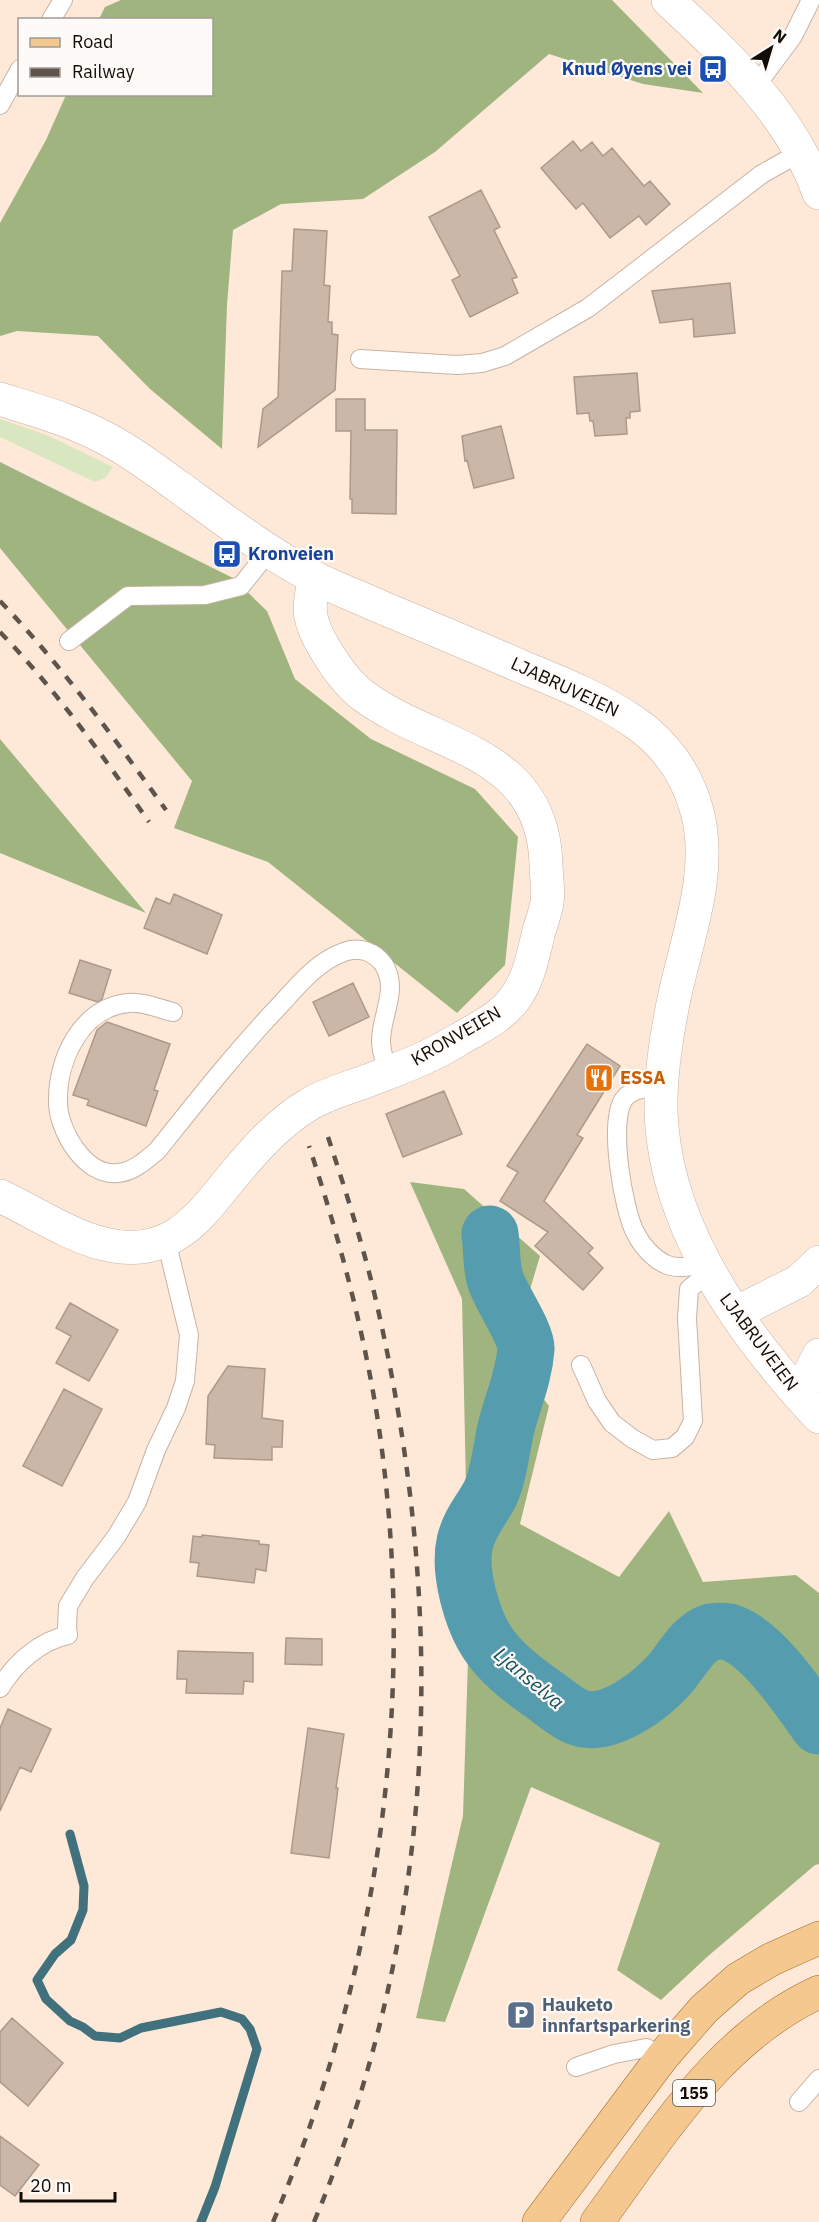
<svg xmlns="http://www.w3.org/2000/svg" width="819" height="2222" font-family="'IBM Plex Sans',sans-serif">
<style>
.green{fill:#d8e7c0}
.forest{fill:#a0b47f}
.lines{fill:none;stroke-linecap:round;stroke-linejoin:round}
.stream{stroke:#40717c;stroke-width:9}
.river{stroke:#549cae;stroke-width:57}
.building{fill:#cbb7a8;stroke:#ad998a;stroke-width:1.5}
.lane-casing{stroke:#c7b3a4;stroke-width:20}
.street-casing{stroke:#c7b3a4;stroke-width:34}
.secondary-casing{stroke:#c7b3a4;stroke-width:34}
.primary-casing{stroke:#a16f2f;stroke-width:34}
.lane{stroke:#fff;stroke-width:18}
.street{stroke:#fff;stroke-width:33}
.secondary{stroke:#fff;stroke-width:33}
.primary{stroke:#f5c88f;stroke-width:33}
.rail{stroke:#5f544b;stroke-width:4.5;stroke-dasharray:10 10;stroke-linecap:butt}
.labels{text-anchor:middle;stroke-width:4.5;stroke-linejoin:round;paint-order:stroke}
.shield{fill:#fefaf7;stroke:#59534f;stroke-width:1.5}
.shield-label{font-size:16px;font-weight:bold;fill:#120c07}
.transit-label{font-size:18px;font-weight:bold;fill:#164399;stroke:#fefaf7;text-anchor:end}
.street-label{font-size:18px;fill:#120c07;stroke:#fefaf7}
.food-label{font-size:18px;font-weight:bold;fill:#c56008;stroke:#fefaf7;text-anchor:start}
.service-label{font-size:18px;font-weight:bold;fill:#4e5e75;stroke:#fefaf7;text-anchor:start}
.water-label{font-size:20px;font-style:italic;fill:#12505d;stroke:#fefaf7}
</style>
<rect width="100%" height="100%" fill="#fee9d9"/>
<path class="green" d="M0,419L49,436L113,467L105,478L95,482L0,437Z"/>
<path class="forest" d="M121,0H612L703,93L643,84L549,54L435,152L363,199L281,204L233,230L227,305L222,449L150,389L98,336L17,331L0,336V223L46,140L66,95L212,94V20L99,19L105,7Z
M0,462L233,578L267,611L295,679L371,739L475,789L518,837L505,965L457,1013L268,862L174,828L192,781L0,548Z
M0,739L146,913L0,853Z
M410,1182L464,1189L540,1256L510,1356L549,1406L520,1524L619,1577L669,1511L703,1582L796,1575L819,1593V1864L815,1865L707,1957L661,2000L617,1970L660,1843L531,1787L445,2022L416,2018L463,1816L469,1628L462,1299Z"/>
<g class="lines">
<path class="stream" d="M70,1834L84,1886L83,1910L71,1940L55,1954L37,1980L46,1999L70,2021L83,2027L95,2036L120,2038L141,2028L221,2012L242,2019L250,2029L257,2049L215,2187L201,2222"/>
<path class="river" d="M490,1234C492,1248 491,1265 495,1279C500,1296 527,1334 526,1349C524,1376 514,1398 507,1424C501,1446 500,1473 490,1494C481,1511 470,1522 465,1542C458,1571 472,1621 489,1645C502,1664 524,1681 543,1694C553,1701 565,1712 577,1717C608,1729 650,1696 670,1674C681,1661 694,1637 711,1632C715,1631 725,1631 729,1632C762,1642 799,1698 819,1726"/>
</g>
<path class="building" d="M573,141L581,151L592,142L603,156L612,148L644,186L650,181L670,204L646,225L639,216L610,238L583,203L576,209L541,168Z
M481,190L500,227L494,230L517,277L512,279L518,293L470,317L452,280L460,276L429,217Z
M294,229L327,231L324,285L330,286L328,322H332V334L338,335L335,390L258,447L263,409L278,397L282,271H292Z
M730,283L735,333L694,337L693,319L660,323L652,291Z
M637,373L640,411L630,412V418H626L627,434L595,436L593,421H590L589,413L577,414L574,377Z
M336,399H365V430H397L396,514L352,513V499H350L351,431H336Z
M501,426L514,478L474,488L467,460L465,461L462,436Z
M174,894L222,915L207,954L144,928L156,898L170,904Z
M80,960L111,970L102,999L98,1002L69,993Z
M353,983L369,1017L329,1036L313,1002Z
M107,1022L170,1044L154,1090L158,1091L146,1126L87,1105L89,1100L73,1095L97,1030Z
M587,1044L620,1066L577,1135L583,1138L544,1201L593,1248L588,1253L603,1268L583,1290L535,1246L548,1232L500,1201L518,1172L507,1166Z
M444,1091L462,1134L403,1157L386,1114Z
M70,1303L118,1330L89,1381L56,1363L71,1336L56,1328Z
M228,1366L265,1369L262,1418L283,1421L282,1447H272V1460L214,1458L215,1445L206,1444L208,1396Z
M64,1389L102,1409L62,1486L23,1466Z
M202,1535L259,1541V1544L269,1545L266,1571L256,1569L254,1583L197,1576L199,1563L190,1562L193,1536L202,1537Z
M286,1638L322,1639V1665L285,1664Z
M178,1651L253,1653V1682L244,1681L243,1694L186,1693L187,1679H177Z
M8,1709L51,1729L31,1772L20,1767L0,1811V1728Z
M308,1728L344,1734L336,1788H338L329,1858L291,1853Z
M12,2018L63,2063L28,2106L0,2082V2032Z
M0,2136L39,2165L15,2196L0,2185Z"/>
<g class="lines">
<g class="lane-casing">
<path id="lane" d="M51,20L63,0
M755,87L793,36L811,0
M0,105L20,69
M360,359L457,365L482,363L505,356L588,308L762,174L801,152
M69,641L128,596L205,595L241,586L269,551
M173,1012C160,1009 142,1001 128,1003C81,1008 57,1060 58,1102C58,1130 85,1177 118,1173C133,1172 146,1160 157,1151C197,1101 237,1050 281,1004C299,984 318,961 344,952C359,946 375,952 384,965C399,990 381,1015 381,1041C381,1052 385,1062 388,1072
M663,1088C650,1088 633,1087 624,1099C608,1121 623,1211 636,1234C642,1246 653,1258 665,1264C678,1270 692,1266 706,1263
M581,1365L597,1401L612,1423L633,1439L653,1450L672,1448L685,1437L693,1421L687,1318L689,1289L710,1272
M0,1688C15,1663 40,1641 68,1635L67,1628L68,1606L85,1578L116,1537L137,1502L156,1450L176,1408L185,1381L189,1335L166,1240
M576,2067L614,2054L646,2048L663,2056
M799,2102L819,2079"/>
</g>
<g class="street-casing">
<path id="street" d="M0,1196C54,1221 118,1272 177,1234C201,1219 218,1193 237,1171C258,1146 280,1122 308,1105C326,1094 348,1088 367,1081C387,1073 407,1066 426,1057C442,1050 457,1040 472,1032C487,1023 502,1015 513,1001C529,981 533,955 539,931C542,922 545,912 547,903C549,890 546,876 546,863C542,748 433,749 361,694C346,682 335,666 325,649C308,621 307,609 315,578"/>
</g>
<g class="secondary-casing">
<path id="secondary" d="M668,0C728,56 791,114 819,193
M0,399C35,410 72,420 105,438C131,451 155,470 179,487C223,519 266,552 315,578C337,589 361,598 383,608C431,628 479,648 527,669C564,684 601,699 634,722C665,743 687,774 697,811C713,871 688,935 675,994C667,1032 658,1088 662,1127C671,1236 746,1339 819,1417
M736,1313L799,1281L819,1262
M799,1395L819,1355"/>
</g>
<g class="primary-casing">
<path id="primary" d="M539,2222L663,2056L704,2009L738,1979L772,1959L819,1938
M597,2222C660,2137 718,2038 819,1992"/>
</g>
<use href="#lane" class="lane"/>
<use href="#street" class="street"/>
<use href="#secondary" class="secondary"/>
<use href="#primary" class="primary"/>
<path class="rail" d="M0,601C62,666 114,738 166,810
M0,632C56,690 103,756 149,822
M273,2222C381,1967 419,1688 377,1415C362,1323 338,1234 309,1146
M314,2222C437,1928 448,1623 379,1314C366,1254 347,1195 328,1137"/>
</g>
<defs>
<g id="bus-square" transform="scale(1.5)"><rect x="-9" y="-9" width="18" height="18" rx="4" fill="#1a4fb4" stroke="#fefaf7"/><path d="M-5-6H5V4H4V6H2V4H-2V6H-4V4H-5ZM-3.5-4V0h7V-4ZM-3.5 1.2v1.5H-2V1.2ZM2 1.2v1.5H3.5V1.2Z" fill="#fff"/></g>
<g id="restaurant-square" transform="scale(1.5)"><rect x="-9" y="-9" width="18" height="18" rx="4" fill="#e8710a" stroke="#fefaf7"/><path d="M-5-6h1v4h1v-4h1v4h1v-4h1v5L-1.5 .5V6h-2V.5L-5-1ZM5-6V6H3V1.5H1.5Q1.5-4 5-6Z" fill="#fff"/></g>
<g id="parking-square" transform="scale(1.5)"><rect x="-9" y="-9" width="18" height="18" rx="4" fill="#5c6f8a" stroke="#fefaf7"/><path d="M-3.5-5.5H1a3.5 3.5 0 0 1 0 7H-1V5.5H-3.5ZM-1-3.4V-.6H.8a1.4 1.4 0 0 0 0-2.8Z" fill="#fff"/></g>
</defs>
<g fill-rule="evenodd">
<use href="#bus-square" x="713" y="69"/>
<use href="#bus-square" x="227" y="554"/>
<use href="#restaurant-square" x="599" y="1078"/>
<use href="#parking-square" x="521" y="2015"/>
</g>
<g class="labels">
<rect class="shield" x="673" y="2080" width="42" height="26" rx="4.5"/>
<g class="shield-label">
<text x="694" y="2099">155</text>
</g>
<g class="transit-label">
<text x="692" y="75">Knud Øyens vei</text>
<text x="248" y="560" text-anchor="start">Kronveien</text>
</g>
<g class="street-label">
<text transform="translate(565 687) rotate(25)" y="6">LJABRUVEIEN</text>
<text transform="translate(456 1036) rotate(-30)" y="6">KRONVEIEN</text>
<text transform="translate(759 1342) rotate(53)" y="6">LJABRUVEIEN</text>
</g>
<g class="food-label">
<text x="620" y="1084">ESSA</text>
</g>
<g class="service-label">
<text x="542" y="2011">Hauketo<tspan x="542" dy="21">innfartsparkering</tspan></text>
</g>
<g class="water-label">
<text transform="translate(529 1678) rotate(40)" y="7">Ljanselva</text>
</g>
</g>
<rect x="18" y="18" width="195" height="78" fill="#fefaf7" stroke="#a09b97" stroke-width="1.5"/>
<rect x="30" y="38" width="30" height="9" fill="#f5c88f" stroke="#a09b97" stroke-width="1.5"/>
<text x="72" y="48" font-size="18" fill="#120c07">Road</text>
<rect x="30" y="68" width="30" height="9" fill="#5f544b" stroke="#a09b97" stroke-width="1.5"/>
<text x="72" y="78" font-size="18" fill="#120c07">Railway</text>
<g transform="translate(771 48) rotate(37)" stroke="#fefaf7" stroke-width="4.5" paint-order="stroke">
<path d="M0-4.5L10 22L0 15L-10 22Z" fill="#120c07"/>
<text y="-9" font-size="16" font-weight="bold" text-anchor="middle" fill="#120c07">N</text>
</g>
<path d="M21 2192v9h94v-9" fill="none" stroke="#120c07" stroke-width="3"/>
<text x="30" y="2192" font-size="18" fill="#120c07" stroke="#fefaf7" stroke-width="4.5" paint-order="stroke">20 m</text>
</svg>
